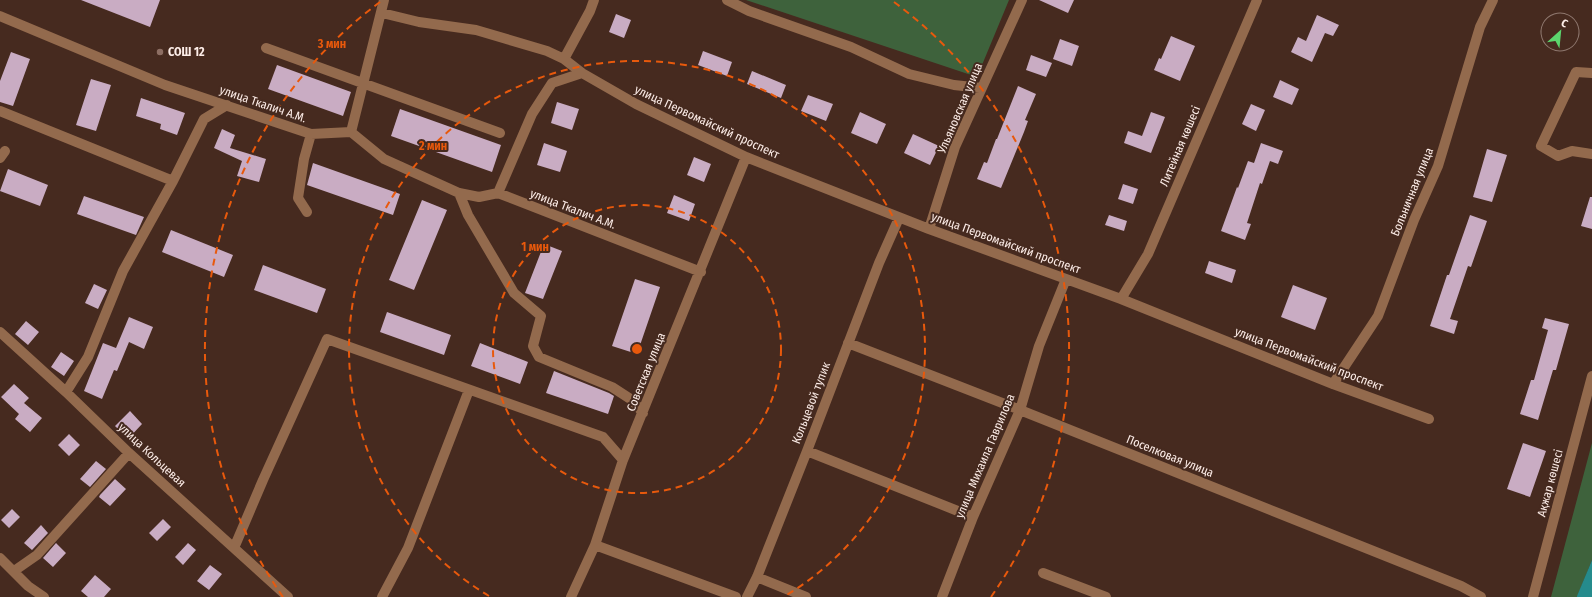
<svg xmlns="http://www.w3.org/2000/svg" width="1592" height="597" font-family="'Fira Sans Condensed',sans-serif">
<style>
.green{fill:#3e623c}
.water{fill:#258b8c}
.building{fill:#c9acc3}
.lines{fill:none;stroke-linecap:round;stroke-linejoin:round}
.minor{stroke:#936a4d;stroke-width:10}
.ring{fill:none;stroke:#e8590c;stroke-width:2;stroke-dasharray:7 5}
.education-dot{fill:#8d6e63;stroke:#462a1f;stroke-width:1.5}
.labels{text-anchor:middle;stroke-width:4;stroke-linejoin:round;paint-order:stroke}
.poi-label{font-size:12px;font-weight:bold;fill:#fdede8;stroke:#462a1f;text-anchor:start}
.street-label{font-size:12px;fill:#fdede8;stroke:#462a1f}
.centre{fill:#e8590c;stroke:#462a1f;stroke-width:2}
.ring-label{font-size:12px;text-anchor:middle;font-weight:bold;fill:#e8590c;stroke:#462a1f;stroke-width:4;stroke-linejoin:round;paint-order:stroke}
</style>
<rect width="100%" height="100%" fill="#462a1f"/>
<path class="green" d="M746,0H1009L977,77Z
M1592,443V560L1577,597H1551Z"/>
<path class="water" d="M1592,560V597H1577V596Z"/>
<path class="building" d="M81,0H160L150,27Z
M1039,0H1074L1068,13Z
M616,14L631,20L624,38L609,32Z
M1317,15L1339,25L1333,36L1325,33L1312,62L1291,52L1298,37L1306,41Z
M1171,36L1195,46L1180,81L1154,70L1159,58L1161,59Z
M1060,39L1079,46L1072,66L1053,59Z
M703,51L732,62L727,76L698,65Z
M11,52L30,59L13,106L0,102V81Z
M1031,55L1052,63L1046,77L1026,70Z
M277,65L351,92L343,116L268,89Z
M752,71L786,85L781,98L747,84Z
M91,79L111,85L96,131L76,125Z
M1280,80L1299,89L1292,105L1273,97Z
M1018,86L1036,94L1025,120L1028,121L1024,132L1001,188L977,179L984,162L987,163L996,139H997Z
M808,95L833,104L826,121L801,111Z
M141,98L185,113L177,135L160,129L161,124L136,116Z
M557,102L579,109L572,130L551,123Z
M1251,104L1265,110L1256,131L1242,124Z
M400,109L501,145L492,172L391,136Z
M860,112L886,124L877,144L851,133Z
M1151,112L1165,117L1151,153L1124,143L1128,131L1142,136Z
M222,129L235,135L230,148L266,159L259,182L237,176L242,161L214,148Z
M913,134L939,146L930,165L904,153Z
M544,143L567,151L560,172L537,165Z
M1261,143L1283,151L1278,164L1270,161L1262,184L1260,183L1247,223L1251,224L1245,240L1221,231L1237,187L1238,188L1248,161L1254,163Z
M1487,149L1507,155L1492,202L1473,197Z
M694,157L711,164L704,182L687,175Z
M313,163L400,194L393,215L307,185Z
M8,169L48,185L40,206L0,191Z
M1123,184L1138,189L1133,204L1118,199Z
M674,195L695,204L689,221L667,213Z
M84,196L144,217L136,235L77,214Z
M1590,197H1592V229L1581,226Z
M422,200L447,210L414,290L389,280Z
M1109,215L1127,221L1124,231L1105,225Z
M1470,215L1487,221L1471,267L1468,266L1450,319L1458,321L1454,334L1430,326L1447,275H1449Z
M171,230L233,255L224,277L162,252Z
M544,244L562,251L543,299L525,293Z
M1209,261L1236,270L1232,283L1205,273Z
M263,265L326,289L317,313L254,290Z
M635,279L660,287L637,354L612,346Z
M94,284L107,290L98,309L85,303Z
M1293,285L1327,298L1315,330L1281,317Z
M387,312L451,335L444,355L380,332Z
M129,317L153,327L144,349L129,342L117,371L114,370L102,399L84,391L103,343L116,348Z
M1545,318L1569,324L1556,370H1553L1538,420L1520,414L1531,380H1534L1548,330L1542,328Z
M26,321L39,332L28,345L15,334Z
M480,343L528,362L520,384L471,366Z
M61,352L74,361L64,376L51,367Z
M554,371L609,393L614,396L608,414L546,393Z
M14,384L29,398L24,403L42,418L30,432L15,419L19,414L1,397Z
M130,411L142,424L128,439L115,426Z
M69,434L80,445L69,456L58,445Z
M1523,443L1546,451L1530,497L1507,489Z
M96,461L106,469L90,487L80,479Z
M115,479L126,489L110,506L99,497L100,495Z
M12,509L20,517L9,528L1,520Z
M163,519L171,527L157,541L149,533Z
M41,525L48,533L32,550L24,543Z
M56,543L66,553L53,567L43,558Z
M188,543L196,550L183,565L175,557Z
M210,565L222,574L209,590L197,581Z
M95,575L111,589L104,597H88L81,591Z"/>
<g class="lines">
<path class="minor" d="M594,0L590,11L564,59L582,73L636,104L746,157L929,229L1121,299L1333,384L1429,419
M727,0L749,11L851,47L909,74L954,85L982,88
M382,13L419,22L476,30L547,51L564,59
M0,16L165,85L311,134L351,132L384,159L459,193L479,197L498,193L701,272
M266,48L500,133
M1592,73L1576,72L1541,146L1558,156L1572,151L1592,154
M0,111L173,181
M351,132L384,0
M0,158L5,151
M459,193L468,215L514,293L541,316L533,346L539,357L612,387L632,400L643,413
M498,193L532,114L552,83L582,73
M307,212L298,198L304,159L311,134
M929,229L955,147L1022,0
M1121,299L1148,254L1257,0
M0,332L66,392L129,453L288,597
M848,343L1020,410L1461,586L1481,597
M1333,384L1378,316L1414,220L1438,166L1480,27L1493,0
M66,392L88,357L123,271L173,181L204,119L227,105
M807,451L973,517
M595,545L736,597
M234,548L263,480L327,339L603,437L623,460
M0,558L28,586L44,597
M14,571L37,555L129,453
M1043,573L1106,597
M757,577L806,597
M382,597L408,548L469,390
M571,597L595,545L623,460L746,157
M747,597L757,577L807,451L879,263L899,218
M942,597L973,517L1020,410L1039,346L1066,279
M1533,597L1592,376"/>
</g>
<g class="ring">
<circle cx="637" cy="349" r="144"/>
<path d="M489 596A288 288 0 1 1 785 596"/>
<path d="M283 597A432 432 0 0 1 380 2M894 2A432 432 0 0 1 991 597"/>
</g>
<circle class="education-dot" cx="160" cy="52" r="4"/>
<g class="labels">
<g class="poi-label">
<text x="168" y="56">СОШ 12</text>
</g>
<g class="street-label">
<text transform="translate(263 104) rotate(19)" y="4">улица Ткалич А.М.</text>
<text transform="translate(960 108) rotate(-67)" y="4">Ульяновская улица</text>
<text transform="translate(707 122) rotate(25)" y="4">улица Первомайский проспект</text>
<text transform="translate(1180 146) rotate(-67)" y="4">Литейная көшесі</text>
<text transform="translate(1412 192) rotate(-68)" y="4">Больничная улица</text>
<text transform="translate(573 209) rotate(21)" y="4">улица Ткалич А.М.</text>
<text transform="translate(1006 243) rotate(20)" y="4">улица Первомайский проспект</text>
<text transform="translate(1309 359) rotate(21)" y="4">улица Первомайский проспект</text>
<text transform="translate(646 372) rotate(-68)" y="4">Советская улица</text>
<text transform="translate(811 403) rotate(-69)" y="4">Кольцевой тупик</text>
<text transform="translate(152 455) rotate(43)" y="4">улица Кольцевая</text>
<text transform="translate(985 456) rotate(-67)" y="4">улица Михаила Гаврилова</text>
<text transform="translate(1170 456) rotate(22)" y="4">Поселковая улица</text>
<text transform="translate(1550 483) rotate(-75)" y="4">Ақжар көшесі</text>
</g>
</g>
<circle cx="637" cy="349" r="6" class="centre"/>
<g class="ring-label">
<text x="332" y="48">3 мин</text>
<text x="433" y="150">2 мин</text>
<text x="535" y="251">1 мин</text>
</g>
<g transform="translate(1560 32) rotate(27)"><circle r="19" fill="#462a1f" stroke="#8f786f"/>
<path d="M0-3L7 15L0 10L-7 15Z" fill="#5cd56d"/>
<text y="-6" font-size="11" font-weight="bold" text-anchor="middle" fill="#fdede8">С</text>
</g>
</svg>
